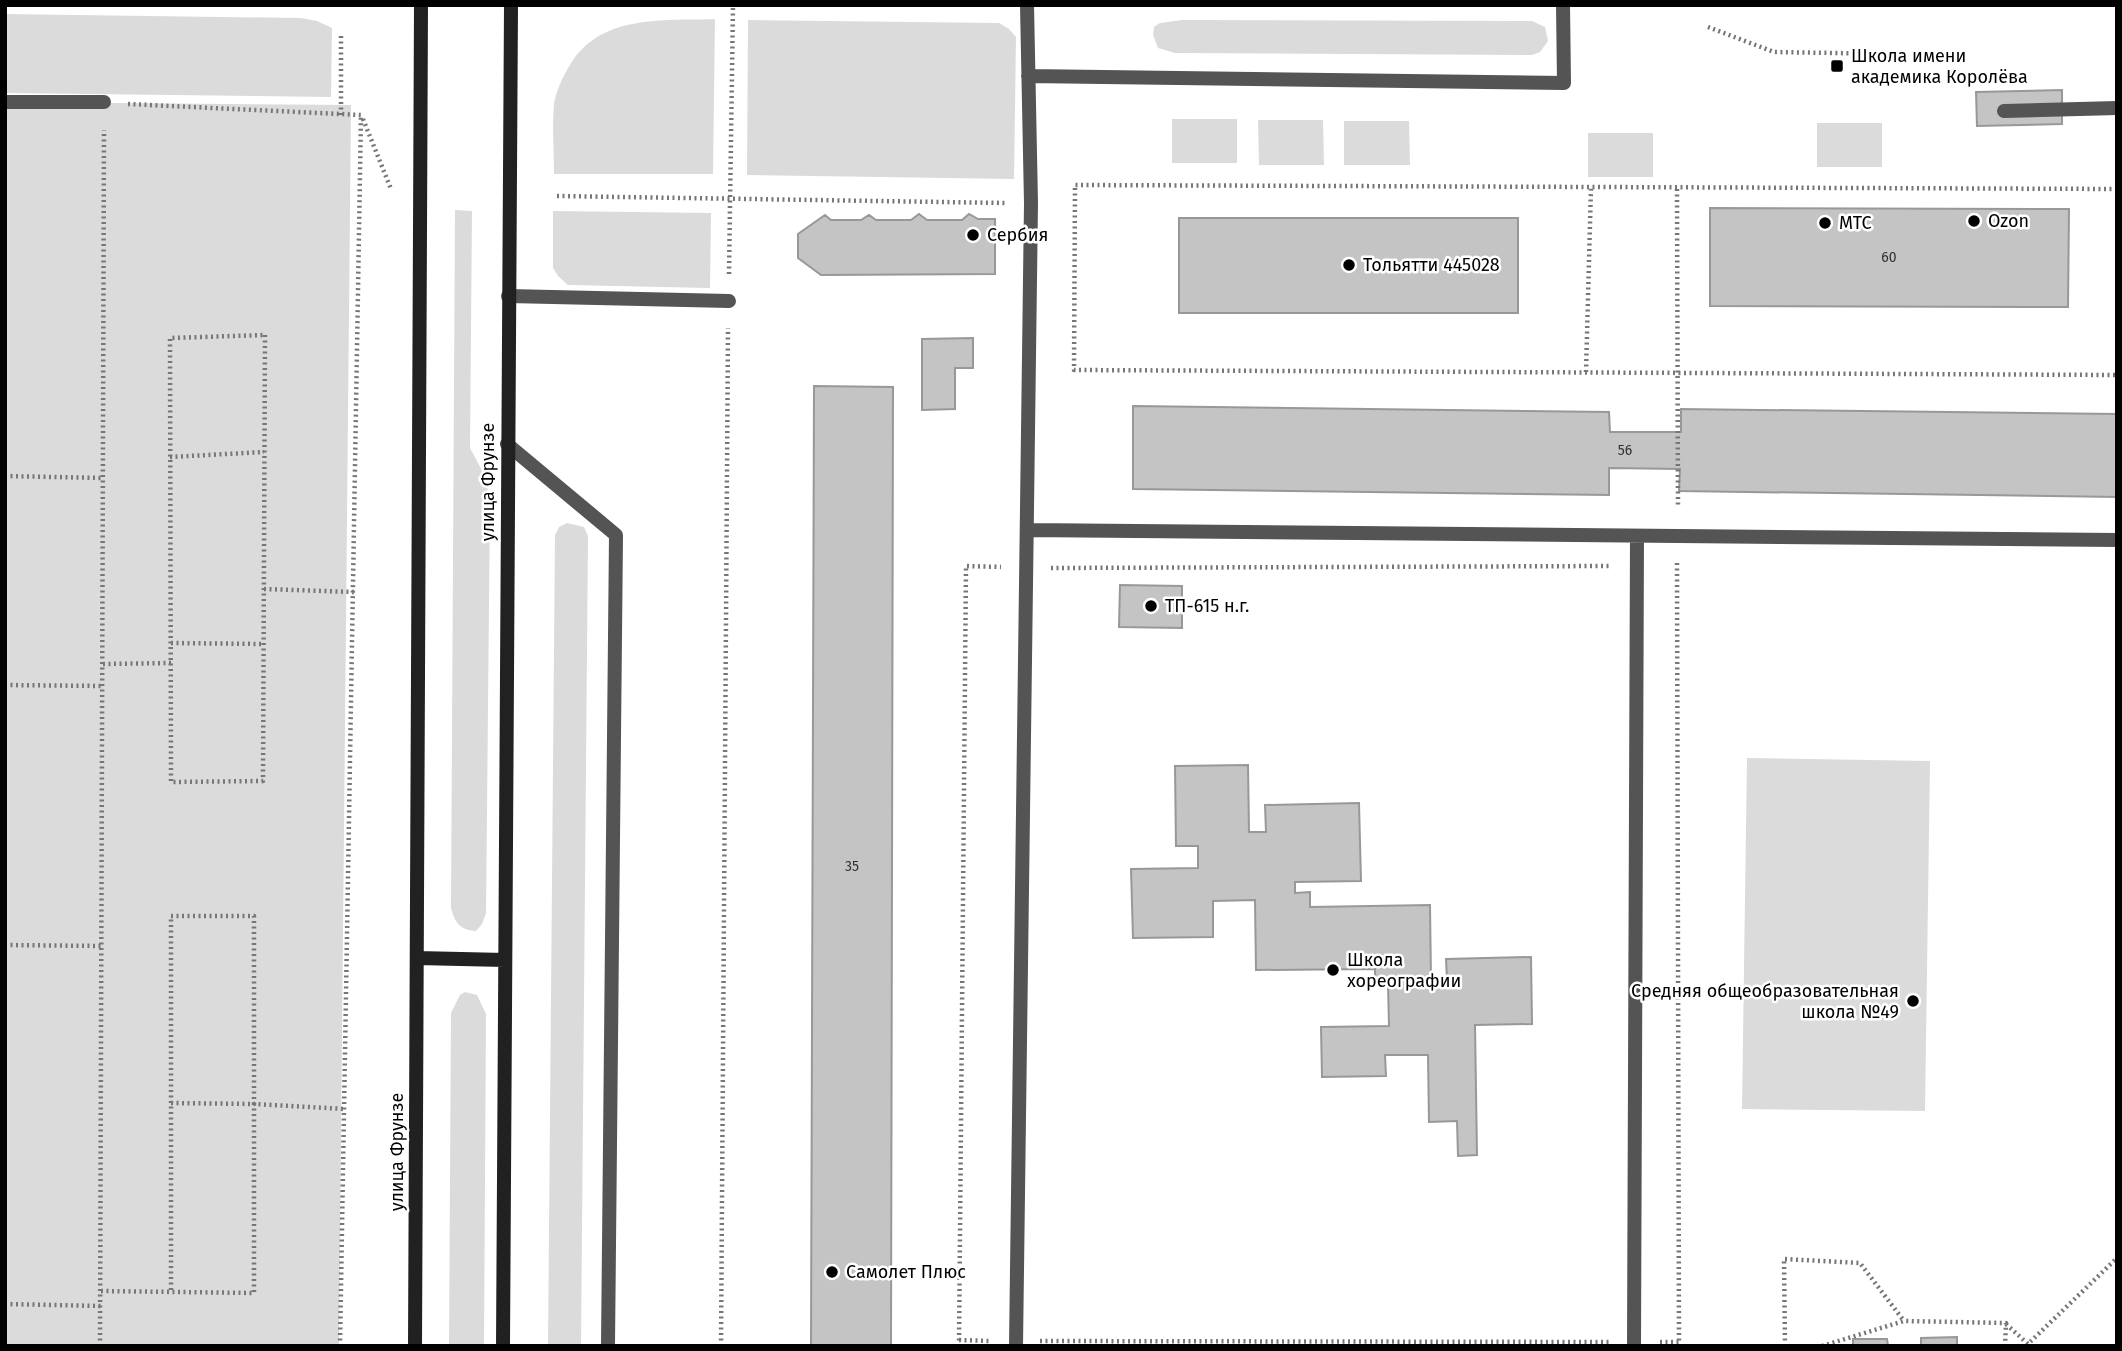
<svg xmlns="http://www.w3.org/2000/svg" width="2122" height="1351" font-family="'Fira Sans',sans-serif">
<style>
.green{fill:#dbdbdb}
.building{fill:#c4c4c4;stroke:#989898;stroke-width:2}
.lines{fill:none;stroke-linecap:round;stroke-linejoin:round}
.path{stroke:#767676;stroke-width:4.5;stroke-dasharray:2 3.5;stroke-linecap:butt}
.lane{stroke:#545454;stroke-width:14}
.street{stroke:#545454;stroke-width:14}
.secondary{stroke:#212121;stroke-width:14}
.poi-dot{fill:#000;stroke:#fff;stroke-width:2.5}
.labels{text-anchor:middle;stroke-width:5;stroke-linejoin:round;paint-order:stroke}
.number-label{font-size:14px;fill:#313131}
.poi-label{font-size:18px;fill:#000;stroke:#fff;text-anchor:start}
.street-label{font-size:18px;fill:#000;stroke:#fff}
</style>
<rect width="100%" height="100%" fill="#fff"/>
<path class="green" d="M5,14L301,18L317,21L332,28L331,97L5,93Z
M715,19L713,174H554C554,151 552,127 554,104C556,91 563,76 570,65C600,14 663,21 715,19Z
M748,20L999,23L1009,29L1016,37L1014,179L747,175Z
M1182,20L1532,21L1545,27L1548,41L1540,52L1532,55L1175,53L1158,48L1153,35L1154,27L1160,23Z
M5,102L351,105L339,1346H5Z
M1172,119H1237V163H1172Z
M1258,120H1323L1324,165H1259Z
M1344,121H1409L1410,165H1344Z
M1817,123H1882V167H1817Z
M1588,133H1653V177H1588Z
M455,210L472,211L470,448L485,476L490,502L486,913L482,924L476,931C460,930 455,923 451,908Z
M553,211L711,213L710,288L568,285L558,276L553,268Z
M567,523L584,527L588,536L581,1346H548L555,535L559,527Z
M1747,758L1930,761L1925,1111L1742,1109Z
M465,992L477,995L486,1014L484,1346H449L451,1013L460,995Z"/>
<path class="building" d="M2062,90V124L1977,126L1976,92Z
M1710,208L2069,209L2068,307L1710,306Z
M919,214L927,220H962L969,214L978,219H995V274L821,275L798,258V234L825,215L831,220H861L869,215L876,220H911Z
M1179,218H1518V313H1179Z
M973,338V368H955V409L922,410V339Z
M814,386L893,387L891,1346H811Z
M1133,406L1609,412L1610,432H1681V409L2117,414V497L1679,491L1680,469L1609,468V495L1133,489Z
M1120,585L1182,586V628L1119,627Z
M1248,765L1249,832H1266L1265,805L1359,803L1361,881L1295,882V893L1310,892V907L1430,905L1431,980H1447L1446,959L1531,957L1532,1024L1475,1025L1477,1155L1458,1156L1457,1121L1429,1122L1428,1055H1385L1386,1076L1322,1077L1321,1027L1389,1026L1388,984L1375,985V969L1256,970L1255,900L1213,901V937L1133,938L1131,869L1198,868V846H1176L1175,766Z
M1957,1337V1346H1921V1338Z
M1853,1339H1887L1888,1346H1853Z"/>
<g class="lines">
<path class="path" d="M1708,27L1774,52L1894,54
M128,104L361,115
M341,115V36
M363,119L391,189
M1677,189L1678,508
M2117,189L1075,185L1074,370L2117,375
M557,196L1005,203
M729,274L733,5
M265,335L263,781L171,782L170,338Z
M1586,372L1591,187
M170,457L264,452
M5,476L103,478
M1677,563L1679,1346
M1051,568L1610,566
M264,589L354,592
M171,643L263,644
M103,664L171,663
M5,685L103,686
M5,945L102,946
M171,1103L254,1104V916H171V1291
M101,1291L254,1293V1104L345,1109
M5,1304L101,1306
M2006,1324L2028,1344L2117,1258
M959,1340L990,1341
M1040,1341L1609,1342
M1660,1342H1679
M100,1346L104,130
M340,1346L361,115
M721,1346L728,328
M959,1346L966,566L1001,567
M1785,1346L1784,1259L1860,1263L1904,1321
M1822,1346L1904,1321L2006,1323L2005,1346"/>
<path class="lane" d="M1028,76L1564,83L1563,5
M2004,111L2117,108
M508,296L729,301
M507,444L616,535L608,1346
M1027,530L2117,540
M1016,1346L1031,203L1027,5
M1634,1346L1637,536"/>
<path class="street" d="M5,102H104"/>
<path class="secondary" d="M417,958L505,960
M415,1346L421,5
M503,1346L511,5"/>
</g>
<g class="poi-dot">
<rect x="1830" y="59" width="14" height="14" rx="3.5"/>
<circle cx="1974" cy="221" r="7"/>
<circle cx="1825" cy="223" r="7"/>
<circle cx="973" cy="235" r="7"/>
<circle cx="1349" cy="265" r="7"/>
<circle cx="1151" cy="606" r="7"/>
<circle cx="1333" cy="970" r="7"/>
<circle cx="1913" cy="1001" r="7"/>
<circle cx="832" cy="1272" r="7"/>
</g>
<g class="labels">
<g class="number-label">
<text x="1889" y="262">60</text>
<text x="1625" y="455">56</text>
<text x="852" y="871">35</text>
</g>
<g class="poi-label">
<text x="1851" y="62">Школа имени<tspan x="1851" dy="21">академика Королёва</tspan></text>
<text x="1988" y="227">Ozon</text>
<text x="1839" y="229">МТС</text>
<text x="987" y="241">Сербия</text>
<text x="1363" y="271">Тольятти 445028</text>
<text x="1165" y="612">ТП-615 н.г.</text>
<text x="1347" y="966">Школа<tspan x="1347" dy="21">хореографии</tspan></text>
<text x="1899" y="997" text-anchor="end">Средняя общеобразовательная<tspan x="1899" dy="21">школа №49</tspan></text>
<text x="846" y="1278">Самолет Плюс</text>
</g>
<g class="street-label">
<text transform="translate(488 482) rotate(-90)" y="6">улица Фрунзе</text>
<text transform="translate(397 1152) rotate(-90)" y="6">улица Фрунзе</text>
</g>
</g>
<rect width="2122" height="1351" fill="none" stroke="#000000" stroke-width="14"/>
</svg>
